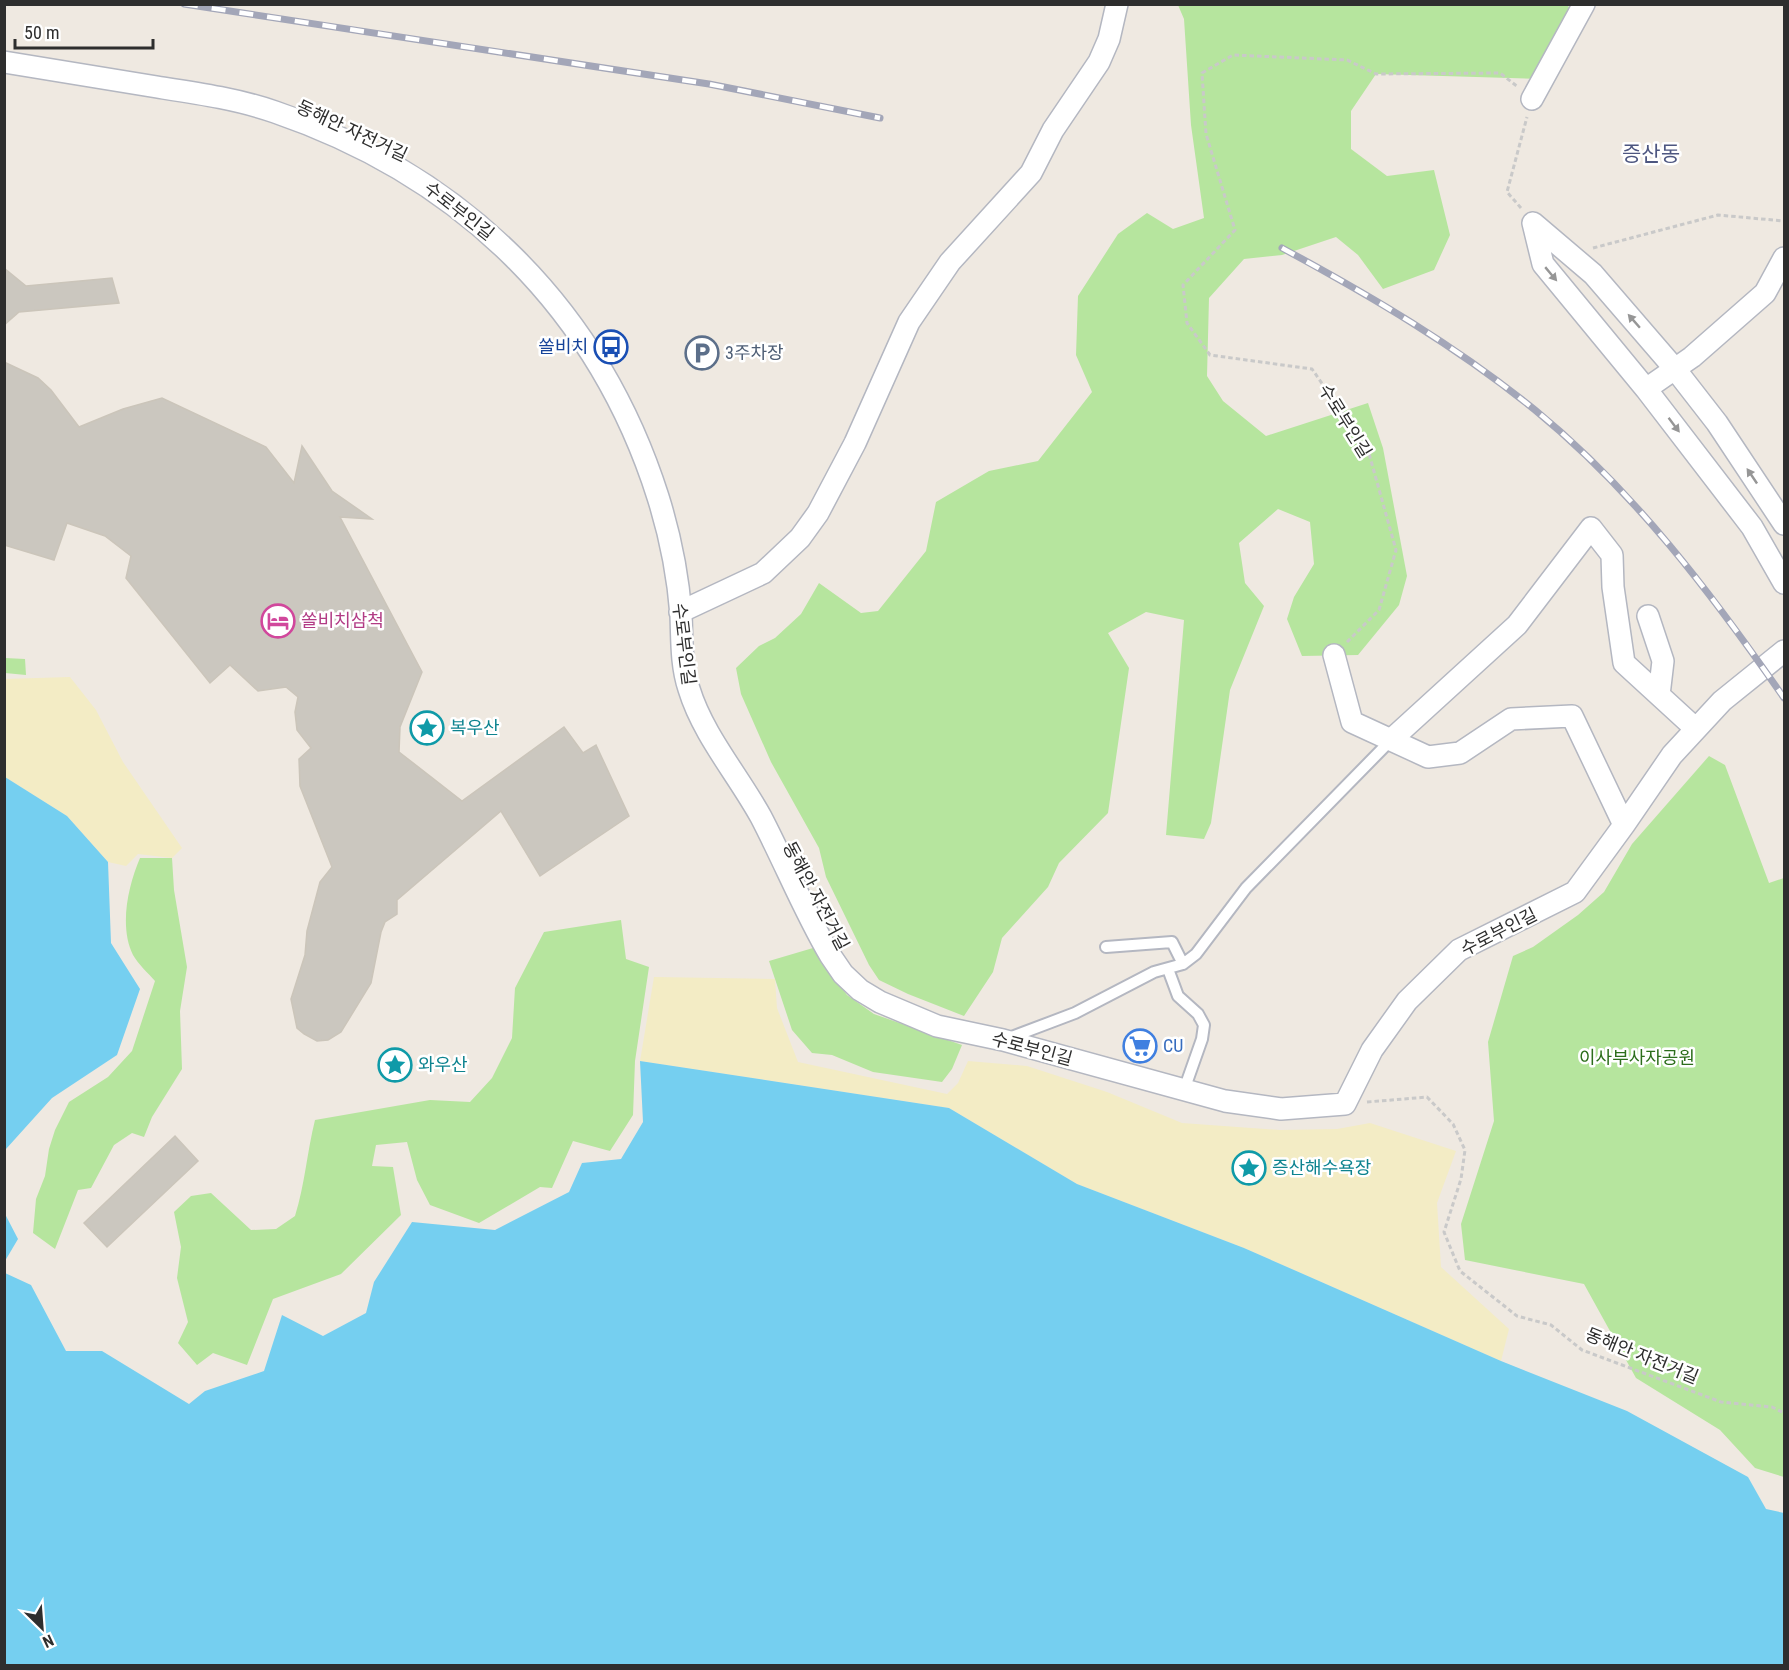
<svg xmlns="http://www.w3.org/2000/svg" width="1789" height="1670" font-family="'Roboto Condensed','Noto Sans KR',sans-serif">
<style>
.green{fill:#b6e59e}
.sand{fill:#f3ecc5}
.water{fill:#75cff0}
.building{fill:#cbc7bf;stroke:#cbc5ba;stroke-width:1.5}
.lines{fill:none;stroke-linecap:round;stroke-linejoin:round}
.lane-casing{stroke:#b4b7c1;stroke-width:14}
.street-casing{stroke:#b4b7c1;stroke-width:24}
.path{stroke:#c9c9c9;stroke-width:3;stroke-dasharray:4.5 3;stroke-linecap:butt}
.lane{stroke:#fff;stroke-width:10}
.street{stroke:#fff;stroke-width:21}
.rail-casing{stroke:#a3a6b8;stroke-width:7}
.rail{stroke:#fff;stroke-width:4.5;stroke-dasharray:14;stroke-linecap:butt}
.oneway{fill:#969696}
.labels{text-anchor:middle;stroke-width:5;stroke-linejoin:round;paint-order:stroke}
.street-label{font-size:18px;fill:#2e2e2e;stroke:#fff}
.transit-label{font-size:18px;fill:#164399;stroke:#fff;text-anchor:end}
.service-label{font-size:18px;fill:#4e5e75;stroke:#fff;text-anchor:start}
.hotel-label{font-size:18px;fill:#b23c85;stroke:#fff;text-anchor:start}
.culture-label{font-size:18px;fill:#0d838f;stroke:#fff;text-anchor:start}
.shop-label{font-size:18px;fill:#366cbe;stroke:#fff;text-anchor:start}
.park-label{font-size:18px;fill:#2c6e1b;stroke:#fff}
.quarter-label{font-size:21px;fill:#4d5680;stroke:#fff}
</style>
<rect width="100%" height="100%" fill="#efe9e1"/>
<path class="green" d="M1178,5H1568L1569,8L1542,79L1376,74L1351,111V149L1387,176L1434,170L1450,235L1434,270L1383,289L1358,255L1336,237L1282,255L1244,259L1209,298L1207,376L1223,401L1266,436L1368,403L1383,448L1407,576L1399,605L1358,655L1302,656L1287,619L1294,597L1314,564L1310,522L1278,509L1239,543L1245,583L1264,606L1230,690L1211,823L1204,839L1166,835L1184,620L1146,612L1108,633L1129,668L1108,813L1059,863L1048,887L1002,938L993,972L964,1016L908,994L879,980L869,965L826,877L819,848L771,762L741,694L736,668L759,646L775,638L801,614L819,583L861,613L878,611L926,551L936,502L989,471L1038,461L1092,392L1076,355L1078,296L1118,234L1147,213L1173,229L1204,218L1191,125L1184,19Z
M5,658L25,659L26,675L5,673Z
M1709,756L1725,765L1769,883L1784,878V1477L1755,1468L1720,1430L1636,1378L1584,1284L1465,1260L1461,1224L1494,1121L1488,1042L1513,956L1533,947L1578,915L1604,892L1632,844Z
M140,858H172L174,890L187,967L180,1011L182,1069L152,1117L144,1137L132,1133L114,1145L91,1188L78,1190L55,1249L33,1233L36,1199L45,1176L49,1149L55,1130L69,1102L108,1077L132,1051L155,981C148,973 138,964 133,955C119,927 128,886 140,858Z
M621,920L626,959L649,967L635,1061L633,1115L610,1151L573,1141L552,1188L540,1187L479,1223L430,1205L417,1180L407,1142L376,1145L372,1166L393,1167L401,1215L341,1274L273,1299L247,1365L213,1353L197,1365L178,1343L188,1322L177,1278L181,1247L174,1212L191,1196L211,1193L251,1230L276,1229L295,1216C305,1184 307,1152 315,1120L430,1100L470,1102L492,1078L512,1038L515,988L544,932Z
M813,948L847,995L874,1014L962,1045L952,1069L942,1082L873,1072L832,1055L812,1053L792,1030L769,961Z"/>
<path class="sand" d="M70,677L96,710L123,762L182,848L172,858L138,854L126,866L108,862L67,816L5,777L4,679Z
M654,977L775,979L777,1008L798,1062L947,1094L958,1083L968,1061L1027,1066L1107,1092L1182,1123L1280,1130L1337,1129L1370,1123L1456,1151L1437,1203L1441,1267L1509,1329L1501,1361L1244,1248L1077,1184L949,1108L640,1061Z"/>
<path class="water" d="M5,777L67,816L108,862L111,943L140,989L117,1055L52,1098L6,1149L5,1157Z
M640,1061L949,1108L1077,1184L1244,1248L1501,1361L1627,1411L1748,1477L1766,1509L1784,1513V1665H5V1273L31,1285L66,1351H102L189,1404L205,1391L264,1371L282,1315L323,1336L366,1313L374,1282L412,1222L495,1230L569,1192L582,1163L621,1159L643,1122Z
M4,1212L18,1239L5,1261H4Z"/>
<path class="building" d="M4,268L26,286L112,278L119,303L19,312L4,325Z
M4,362L38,378L51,390L79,427L123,409L162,398L266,447L294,483L302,446L332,491L372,519L340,517L422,672L400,727L399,752L462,801L564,727L583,753L596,745L629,816L540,876L501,811L397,900V914L385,922L381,932L371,983L341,1032L328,1040L317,1041L304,1034L297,1028L291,999L305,955L307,931L320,882L332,867L300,786L299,759L311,748L297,730L295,712L298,697L286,687L258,691L230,665L210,683L126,578L131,556L105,536L67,523L54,560L4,545Z
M175,1136L198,1161L107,1247L84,1223Z"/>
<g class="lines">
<g class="lane-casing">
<path id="lane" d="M1106,947L1172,942L1183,964
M1168,969L1178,996L1198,1014L1204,1025L1202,1039L1184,1090
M1009,1038L1075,1013L1154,972L1183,964L1196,954L1246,888L1392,739"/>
</g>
<g class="street-casing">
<path id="street" d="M4,62C55,70 106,79 157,87C196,93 238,99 275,112C462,176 598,308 658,497C670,535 678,576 681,615C682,640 681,665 689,689C703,735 738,775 761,817C785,863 804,911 830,955L843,974L860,990L880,1002L937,1026L1003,1040L1225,1101L1281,1109L1345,1104L1372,1050L1407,1001L1459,950L1575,892L1624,825L1572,716L1511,719L1460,753L1428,757L1352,722L1334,655
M1532,99L1584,4
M1646,389L1692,357L1765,293L1784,258
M1784,524L1717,423L1675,369L1593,274L1533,223L1543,264L1646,389L1752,527L1784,583
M680,612L763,573L800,538L818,513L855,443L909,322L950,262L1031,173L1053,130L1099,62L1109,39L1117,4
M1648,616L1663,661L1659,695
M1392,739L1517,625L1591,528L1612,555L1613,587L1624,663L1696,729
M1624,825L1672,755L1722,701L1784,651"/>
</g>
<path class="path" d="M1521,208L1507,192L1527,117
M1593,248L1718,215L1784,221
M1347,642L1379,610L1396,550L1368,450L1312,369L1210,355L1187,323L1183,285L1235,230L1206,134L1202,73L1233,55L1347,60L1376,74L1500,73L1518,87
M1367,1102L1427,1097L1453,1124L1465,1150L1461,1179L1444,1232L1460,1271L1517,1316L1551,1325L1582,1350L1721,1402L1772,1407L1784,1413"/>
<use href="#lane" class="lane"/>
<use href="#street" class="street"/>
<g class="rail-casing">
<path id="rail" d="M184,4L709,84L880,118
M1282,248C1371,296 1456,346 1535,410C1634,491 1712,594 1784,698"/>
</g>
<use href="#rail" class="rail"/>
</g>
<defs><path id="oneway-solid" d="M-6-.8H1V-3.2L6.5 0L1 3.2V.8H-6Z" transform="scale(1.5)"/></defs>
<g class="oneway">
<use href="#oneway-solid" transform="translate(1551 274) rotate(50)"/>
<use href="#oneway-solid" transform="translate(1634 321) rotate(-131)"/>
<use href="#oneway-solid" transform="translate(1674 425) rotate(53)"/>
<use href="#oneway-solid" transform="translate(1752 476) rotate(-124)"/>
</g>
<defs>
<g id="bus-ring" transform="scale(1.725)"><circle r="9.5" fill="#fff" stroke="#1a4fb4" stroke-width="1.5"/><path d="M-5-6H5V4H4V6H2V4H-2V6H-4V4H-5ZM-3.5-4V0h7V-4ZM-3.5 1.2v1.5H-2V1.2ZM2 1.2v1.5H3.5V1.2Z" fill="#1a4fb4"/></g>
<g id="parking-ring" transform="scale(1.725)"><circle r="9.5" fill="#fff" stroke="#5c6f8a" stroke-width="1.5"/><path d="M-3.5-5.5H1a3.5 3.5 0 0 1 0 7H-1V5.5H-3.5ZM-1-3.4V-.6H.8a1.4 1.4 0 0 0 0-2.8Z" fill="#5c6f8a"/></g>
<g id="hotel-ring" transform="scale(1.725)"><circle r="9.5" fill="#fff" stroke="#d1479c" stroke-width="1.5"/><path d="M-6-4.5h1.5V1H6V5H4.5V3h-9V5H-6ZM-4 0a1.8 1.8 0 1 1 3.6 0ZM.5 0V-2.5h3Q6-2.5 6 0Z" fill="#d1479c"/></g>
<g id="sight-ring" transform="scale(1.725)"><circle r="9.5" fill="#fff" stroke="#0f9aa8" stroke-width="1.5"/><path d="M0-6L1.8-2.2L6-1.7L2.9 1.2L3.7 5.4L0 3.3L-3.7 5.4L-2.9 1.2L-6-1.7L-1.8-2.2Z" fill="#0f9aa8"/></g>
<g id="supermarket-ring" transform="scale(1.725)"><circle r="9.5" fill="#fff" stroke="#3f7fe0" stroke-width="1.5"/><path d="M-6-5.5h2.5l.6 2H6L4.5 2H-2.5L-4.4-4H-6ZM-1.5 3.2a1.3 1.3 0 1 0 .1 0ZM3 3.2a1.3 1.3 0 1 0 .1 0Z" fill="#3f7fe0"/></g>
</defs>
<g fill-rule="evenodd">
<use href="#bus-ring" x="611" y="347"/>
<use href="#parking-ring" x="702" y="353"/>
<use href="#hotel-ring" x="278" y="621"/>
<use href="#sight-ring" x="427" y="728"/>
<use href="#supermarket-ring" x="1140" y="1046"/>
<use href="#sight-ring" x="395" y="1065"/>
<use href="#sight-ring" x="1249" y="1168"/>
</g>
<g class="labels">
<g class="street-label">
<text transform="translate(352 131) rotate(25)" y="6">동해안 자전거길</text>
<text transform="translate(459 211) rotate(38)" y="6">수로부인길</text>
<text transform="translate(1345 421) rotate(58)" y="6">수로부인길</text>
<text transform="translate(684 644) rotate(83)" y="6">수로부인길</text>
<text transform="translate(816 896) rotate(62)" y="6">동해안 자전거길</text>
<text transform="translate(1499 932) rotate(-27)" y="6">수로부인길</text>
<text transform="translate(1032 1049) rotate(15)" y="6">수로부인길</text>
<text transform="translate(1642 1356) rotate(22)" y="6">동해안 자전거길</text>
</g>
<g class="transit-label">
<text x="588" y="353">쏠비치</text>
</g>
<g class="service-label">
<text x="725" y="359">3주차장</text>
</g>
<g class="hotel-label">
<text x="301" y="627">쏠비치삼척</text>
</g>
<g class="culture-label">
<text x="450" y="734">복우산</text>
<text x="418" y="1071">와우산</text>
<text x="1272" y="1174">증산해수욕장</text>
</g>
<g class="shop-label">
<text x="1163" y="1052">CU</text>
</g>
<g class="park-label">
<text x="1637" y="1064">이사부사자공원</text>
</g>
<g class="quarter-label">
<text x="1651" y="161">증산동</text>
</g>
</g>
<rect width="1789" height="1670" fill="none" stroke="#2e2e2e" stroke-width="12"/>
<g transform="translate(42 1628) rotate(155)" stroke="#ffffff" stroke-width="4.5" paint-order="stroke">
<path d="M0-4.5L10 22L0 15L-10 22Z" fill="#2e2e2e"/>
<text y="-9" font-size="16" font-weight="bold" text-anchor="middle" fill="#2e2e2e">N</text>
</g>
<path d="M15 39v9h138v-9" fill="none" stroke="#2e2e2e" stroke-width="3"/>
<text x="24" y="39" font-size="18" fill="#2e2e2e" stroke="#ffffff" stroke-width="4.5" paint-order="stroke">50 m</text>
</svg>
